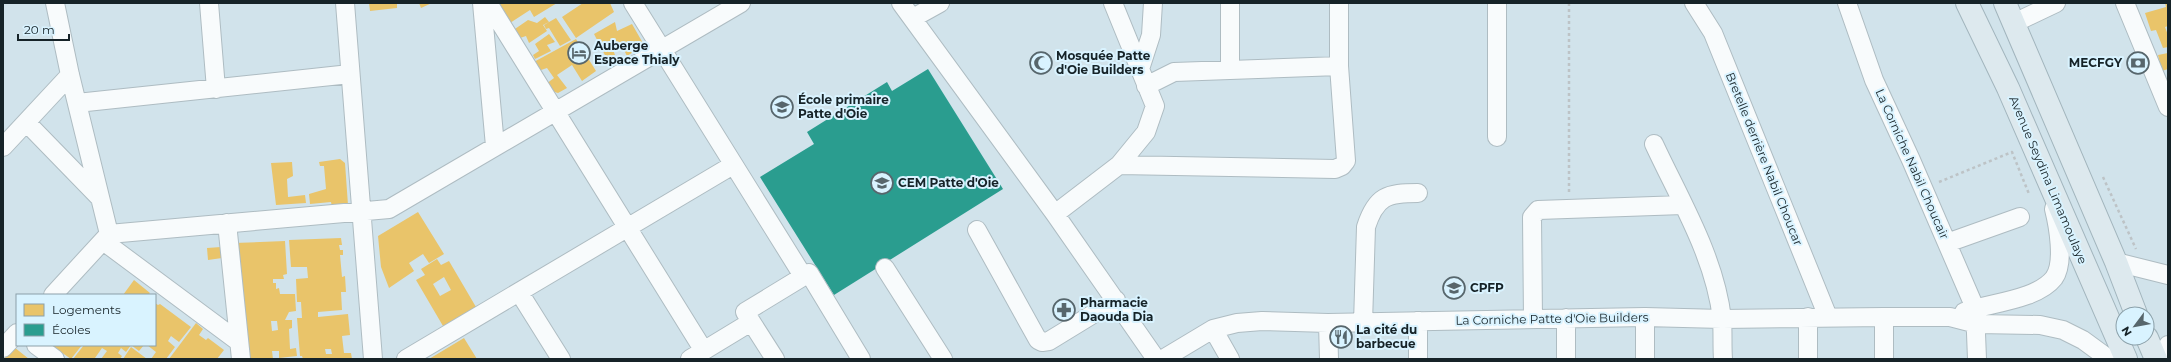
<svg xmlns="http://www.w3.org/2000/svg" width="2171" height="362" font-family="Montserrat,sans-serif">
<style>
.homes{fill:#e9c46a;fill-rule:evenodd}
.schools{fill:#2a9d8f}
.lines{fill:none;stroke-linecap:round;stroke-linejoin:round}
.minor-casing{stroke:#aebcc2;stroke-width:20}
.highway-casing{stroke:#a2b5bd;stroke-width:24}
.path{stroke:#bdc3c6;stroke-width:2.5;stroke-dasharray:3 3;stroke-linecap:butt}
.minor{stroke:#f8fbfc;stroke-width:18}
.highway{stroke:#dde9ee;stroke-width:22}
.labels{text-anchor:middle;stroke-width:4;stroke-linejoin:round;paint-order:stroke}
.poi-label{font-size:12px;font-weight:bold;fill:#162328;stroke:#d9f3ff;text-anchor:start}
.street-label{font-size:12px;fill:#162328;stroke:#d9f3ff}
</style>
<rect width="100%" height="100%" fill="#d1e3eb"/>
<path class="homes" d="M369,3H397V8L370,11Z
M419,3H432L421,8Z
M494,3H557L534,17L530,10L507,25Z
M583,3H610L614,12L576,38L562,17Z
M2165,3H2168V26L2165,27L2168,35V47L2163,48L2156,30L2151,31L2145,13L2166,7Z
M545,17L549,22L543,25L547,31L529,43L526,36L520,38L512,31L528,20L537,23Z
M556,18L571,40L560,46L549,28L546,29L544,25Z
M615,22L617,31L632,24L644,45L627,56L620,42L611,44L615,55L607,59L594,34Z
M549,34L555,42L547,45L551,51L535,59L533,55L539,51L535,44Z
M576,39L596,71L582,81L572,65L557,75L567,88L558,93L548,90L546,84L554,78L547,68L538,71L532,63Z
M2168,53V69L2162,71L2158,55Z
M340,159L345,163L348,205L332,207L331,202L310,204L309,194L326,189L324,166H320L319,162Z
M292,162L293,176L287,179L288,197L305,195L306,203L276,205L271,163Z
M418,212L444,254L429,263L423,254L409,263L414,271L389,288L381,267L378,236Z
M341,238L342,245H339L340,250H343V255H340L342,277L345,276L346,292H341L342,310L318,312V317L348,314L350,335L342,336L344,353H351L352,359H303L302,356H300L297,318H302L301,302H297L296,279L308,278L307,267H291L289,240ZM325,349H331L332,354H326Z
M285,241L287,274L283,275L284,279H273V283H276V289L279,288L280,294H295L296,311L289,312L285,320H292V328L289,329L290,349L296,348L297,356L279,358V351H272L273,359H243L234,243ZM271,321H277L278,330L272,331Z
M221,247L222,258L208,260L207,248Z
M437,259L441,265L449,261L476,307L443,326L416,280L425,275L421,269ZM444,277L451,290L440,296L433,284Z
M134,280L150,293L148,295H123Z
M155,303L158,305L160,304L191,327L179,342L171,336L168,341L175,347L166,359H151L156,352L147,345H155Z
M196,323L203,329L199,335L206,340L208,338L224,350L217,359H169Z
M464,338L477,359H429Z
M51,345H82L71,359Z
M84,345H144L139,351L131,345L126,352L121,348L118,353L122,356L120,359H101L107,351L102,348L95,358L96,359H73Z
M14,347L29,359H4Z
M131,347L147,359H123Z"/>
<path class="schools" d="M928,69L1003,189L834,295L760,177L814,144L807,132L887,82L892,91Z"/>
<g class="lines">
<g class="minor-casing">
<path id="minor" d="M55,3L70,75L109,234
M209,3L216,89
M345,3L373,359
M482,3L495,146
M488,3L704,351
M633,3L803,276
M901,3L1055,214L1156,359
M1497,3V137
M1694,3L1713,33L1828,317
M1847,3L1874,80L1911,160L1975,308L1977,359
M2125,3L2168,107
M913,18L940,3
M2014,23L2056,3
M1140,69L1151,35L1153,3
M1230,70V3
M1146,86L1174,72L1339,66
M77,103L350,74
M27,123L99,197
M1654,144C1680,200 1715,257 1722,319C1723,332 1722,346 1723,359
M3,147L70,75
M1119,165L1335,169L1342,166L1346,161L1339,66V3
M1055,214L1119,165L1146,132L1155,106L1113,3
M227,223L241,359
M977,230L1038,340L1042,342L1049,341L1116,300
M103,241L239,342
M1947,243L2020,217
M2116,262L2168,275
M885,268L943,359
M519,292L561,359
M53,295L109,234L389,209L741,3
M1964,312C1989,303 2037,300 2054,278C2065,263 2058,225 2054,209
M1645,317V359
M1884,317V359
M1533,319L1532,217L1538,210L1683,205
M1418,321V359
M1328,323L1329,359
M1363,323L1366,227C1376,196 1387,193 1418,193
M1213,329L1230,359
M36,345L55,359
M3,348L17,333
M406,359L733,165
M690,359L751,322
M775,359L745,312L809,273L861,359
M1163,359L1213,329L1237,323L1262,321L1328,323L1645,317L1722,319L1884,317H1950L1977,324L2040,325L2063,330L2083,340L2109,359
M1566,359V318
M1808,359V317
M2166,359L2168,345"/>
</g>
<g class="highway-casing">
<path id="highway" d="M1967,3L2008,88L2126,359
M2005,3L2116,262L2136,314
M2147,338L2156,359"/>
</g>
<path class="path" d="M1569,3V193
M2103,177L2136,249
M1939,182L2012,152L2029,194"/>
<use href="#minor" class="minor"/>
<use href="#highway" class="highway"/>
</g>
<defs>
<g id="hotel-ring" transform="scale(1.15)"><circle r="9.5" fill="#d9f3ff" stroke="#57666c" stroke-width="1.5"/><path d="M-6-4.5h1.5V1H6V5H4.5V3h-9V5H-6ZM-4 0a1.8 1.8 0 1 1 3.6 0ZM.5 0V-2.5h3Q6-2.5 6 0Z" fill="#57666c"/></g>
<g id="mosque-ring" transform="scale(1.15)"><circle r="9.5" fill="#d9f3ff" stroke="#57666c" stroke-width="1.5"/><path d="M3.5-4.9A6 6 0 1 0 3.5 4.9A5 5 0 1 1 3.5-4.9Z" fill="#57666c"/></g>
<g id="bank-ring" transform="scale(1.15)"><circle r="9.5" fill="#d9f3ff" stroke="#57666c" stroke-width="1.5"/><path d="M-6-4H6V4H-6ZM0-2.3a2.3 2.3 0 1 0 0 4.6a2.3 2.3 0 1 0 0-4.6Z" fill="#57666c"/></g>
<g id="school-ring" transform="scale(1.15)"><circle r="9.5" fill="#d9f3ff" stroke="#57666c" stroke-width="1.5"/><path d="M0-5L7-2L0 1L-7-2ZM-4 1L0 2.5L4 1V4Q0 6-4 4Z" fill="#57666c"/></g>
<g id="university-ring" transform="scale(1.15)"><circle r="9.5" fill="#d9f3ff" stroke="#57666c" stroke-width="1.5"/><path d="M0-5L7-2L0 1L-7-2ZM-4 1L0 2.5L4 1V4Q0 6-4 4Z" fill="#57666c"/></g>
<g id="pharmacy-ring" transform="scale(1.15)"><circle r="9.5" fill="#d9f3ff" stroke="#57666c" stroke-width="1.5"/><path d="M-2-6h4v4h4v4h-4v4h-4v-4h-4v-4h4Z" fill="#57666c"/></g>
<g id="restaurant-ring" transform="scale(1.15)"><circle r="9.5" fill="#d9f3ff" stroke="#57666c" stroke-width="1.5"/><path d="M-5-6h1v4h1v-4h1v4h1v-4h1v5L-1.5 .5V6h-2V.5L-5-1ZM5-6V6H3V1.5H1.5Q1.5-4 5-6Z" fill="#57666c"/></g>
</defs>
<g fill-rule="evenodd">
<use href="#hotel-ring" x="579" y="53"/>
<use href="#mosque-ring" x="1041" y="63"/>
<use href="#bank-ring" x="2138" y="63"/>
<use href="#school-ring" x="782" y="107"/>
<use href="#university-ring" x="882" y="183"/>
<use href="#school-ring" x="1454" y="288"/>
<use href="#pharmacy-ring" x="1064" y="310"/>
<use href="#restaurant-ring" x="1341" y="337"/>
</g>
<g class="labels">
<g class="poi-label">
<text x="594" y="50">Auberge<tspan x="594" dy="14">Espace Thialy</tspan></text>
<text x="1056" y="60">Mosquée Patte<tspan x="1056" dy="14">d'Oie Builders</tspan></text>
<text x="2122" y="67" text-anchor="end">MECFGY</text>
<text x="798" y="104">École primaire<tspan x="798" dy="14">Patte d'Oie</tspan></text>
<text x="898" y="187">CEM Patte d'Oie</text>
<text x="1470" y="292">CPFP</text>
<text x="1080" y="307">Pharmacie<tspan x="1080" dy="14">Daouda Dia</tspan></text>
<text x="1356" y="334">La cité du<tspan x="1356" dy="14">barbecue</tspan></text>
</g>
<g class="street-label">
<text transform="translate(1764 159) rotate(68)" y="4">Bretelle derrière Nabil Choucar</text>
<text transform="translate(1912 164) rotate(66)" y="4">La Corniche Nabil Choucair</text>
<text transform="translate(2048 180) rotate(67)" y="4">Avenue Seydina Limamoulaye</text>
<text transform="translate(1552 319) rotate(-1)" y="4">La Corniche Patte d'Oie Builders</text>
</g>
</g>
<rect width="2171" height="362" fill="none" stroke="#162328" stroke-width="8"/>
<rect x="16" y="294" width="140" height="52" fill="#d9f3ff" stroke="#8ba0a9"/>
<rect x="24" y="304" width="20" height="12" fill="#e9c46a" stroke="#8ba0a9"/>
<text x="52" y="314" font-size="12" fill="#162328">Logements</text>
<rect x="24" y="324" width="20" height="12" fill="#2a9d8f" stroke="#8ba0a9"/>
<text x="52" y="334" font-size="12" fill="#162328">Écoles</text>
<g transform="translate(2135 326) rotate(238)"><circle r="19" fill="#d9f3ff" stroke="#8ba0a9"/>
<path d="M0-3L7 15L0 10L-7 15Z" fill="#57666c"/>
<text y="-6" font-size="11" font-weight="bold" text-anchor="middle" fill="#162328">N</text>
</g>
<path d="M18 34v6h51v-6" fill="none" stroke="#162328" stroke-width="2"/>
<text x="24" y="34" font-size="12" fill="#162328" stroke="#d9f3ff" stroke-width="3" paint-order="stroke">20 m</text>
</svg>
